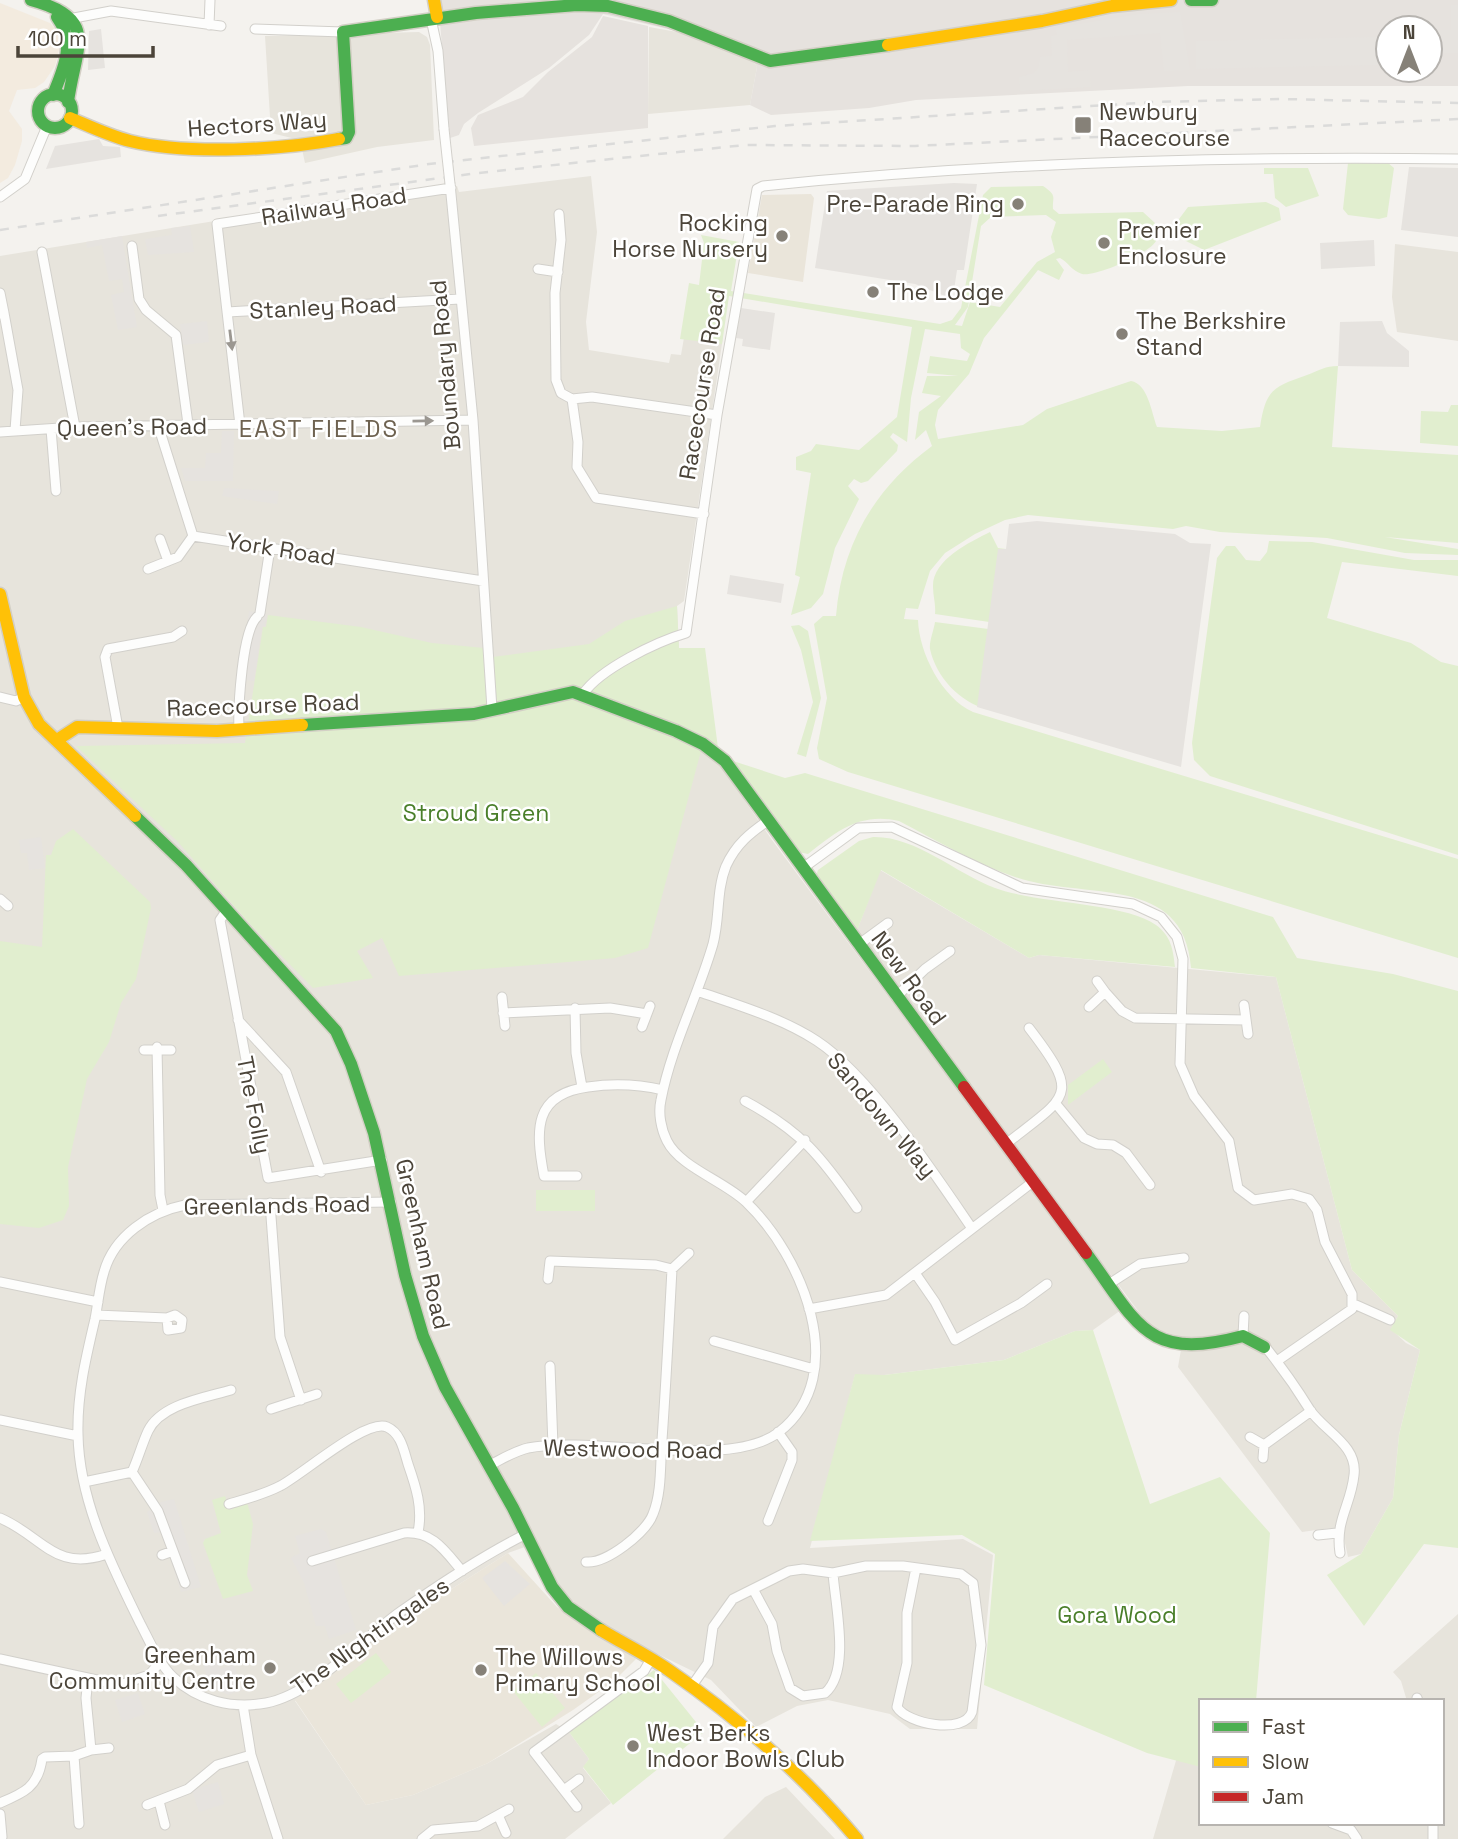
<svg xmlns="http://www.w3.org/2000/svg" width="1458" height="1839" font-family="'Space Grotesk',sans-serif">
<style>
.residential{fill:#e7e4dc}
.commercial{fill:#f3ebdf}
.industrial{fill:#e6e2de;fill-rule:evenodd}
.education{fill:#eae5da}
.green{fill:#e1eecf;fill-rule:evenodd}
.parking{fill:#e6e3df}
.lines{fill:none;stroke-linecap:round;stroke-linejoin:round}
.street-casing{stroke:#d2d0cb;stroke-width:11}
.fast-casing{stroke:#d3cfc5;stroke-width:15}
.slow-casing{stroke:#d3cfc5;stroke-width:15}
.jam-casing{stroke:#d3cfc5;stroke-width:15}
.street{stroke:#fdfdfc;stroke-width:9}
.fast{stroke:#4caf50;stroke-width:12}
.slow{stroke:#ffc107;stroke-width:12}
.jam{stroke:#c62828;stroke-width:12}
.rail{stroke:#dbdbda;stroke-width:2.5;stroke-dasharray:9 9;stroke-linecap:butt}
.street-bridge-casing{stroke:#d2d0cb;stroke-width:11;stroke-linecap:butt}
.street-bridge{stroke:#fdfdfc;stroke-width:9}
.oneway{fill:#9b9791}
.poi-dot{fill:#868178;stroke:#fff;stroke-width:2.5}
.labels{text-anchor:middle;stroke-width:5;stroke-linejoin:round;paint-order:stroke}
.poi-label{font-size:23px;fill:#4b4439;stroke:#fff;text-anchor:start}
.street-label{font-size:23px;fill:#4b4439;stroke:#fff}
.park-label{font-size:23px;fill:#4a7f2a;stroke:#fff}
.neighbourhood-label{font-size:24px;letter-spacing:2px;fill:#6e6250;stroke:#fff}
</style>
<rect width="100%" height="100%" fill="#f4f2ee"/>
<path class="residential" d="M649,27L694,35L753,61L757,67L750,105L648,114Z
M419,32L427,37L430,45L434,140L377,147L305,163L300,140L271,133L265,36Z
M591,176L597,232L586,322L589,350L669,363L671,354L681,355L685,332L723,337L684,601L677,606L679,648H705L702,751L722,768L772,840L1121,1310L1093,1330L1075,1331L1004,1360L884,1375H855L810,1548L963,1539L993,1555L977,1729H910L890,1714L828,1700L797,1706L756,1727L711,1680L633,1642L581,1610L558,1584L536,1543L508,1553L439,1597L295,1701L366,1805L413,1795L488,1763L556,1724L569,1732L589,1759L583,1768L611,1803L565,1839H0V256L338,201L457,186L459,192Z
M1395,244L1458,252V341L1397,332L1392,297Z
M880,870L1029,958L1039,955L1276,977L1352,1270L1398,1316L1391,1329L1406,1343L1420,1350L1399,1435L1393,1498L1361,1554L1348,1557L1343,1534L1330,1528L1302,1532L1178,1367L1183,1338L1150,1327L856,933Z
M1458,1614V1839H1153L1180,1747L1201,1749V1823H1442V1701H1407L1401,1681L1393,1672Z
M786,1787L835,1839H723L765,1797Z"/>
<path class="commercial" d="M0,3L50,23L56,29L60,46L55,66L44,82L35,88L17,90L9,111L22,129V141L15,165L8,178L0,183Z"/>
<path class="industrial" d="M438,0H1458V86H1188L916,100L869,108L771,115L750,105L757,67L753,61L694,35L603,14L589,35L549,68L478,113L464,124L459,135L450,138ZM1388,28H1430V70H1388Z
M603,16L648,26V128L474,146L471,128L478,115L523,97L548,72L592,37Z"/>
<path class="education" d="M811,194L814,198L803,282L748,273L762,195Z
M508,1553L557,1607L636,1659L614,1681L573,1710L488,1763L413,1795L366,1805L295,1700L439,1597Z"/>
<path class="green" d="M1387,162L1394,168L1387,217L1379,219L1348,215L1343,209L1348,163Z
M1264,168H1308L1319,196L1286,207L1275,198L1273,174H1264Z
M1043,186C1058,196 1052,197 1053,209L1059,214L1143,212L1155,223L1156,241C1150,253 1096,277 1082,274C1072,271 1068,262 1060,258L1056,259L1064,270L1059,280L1038,270L984,338L969,374L938,410L935,425L938,439L1023,425L1047,409L1131,381C1148,384 1151,411 1157,427L1222,431L1260,427C1266,388 1274,387 1307,375C1320,370 1325,366 1338,366L1332,447L1458,455V543L1385,537L1458,549V555L1405,553L1327,538L1220,532L1186,526L1173,529L1028,515L1005,520L975,534L945,553L930,571L918,609L906,608L904,619L918,620C919,653 942,698 973,712L1458,859V958L848,772L819,759L817,748L827,698L814,624L823,616H836C842,544 874,489 932,446L926,430L915,440L919,412L941,396L922,393L927,376H958L927,373L930,356L967,361L970,354L961,348L960,334L925,329L911,398L907,442L893,433L890,437L898,445L897,451L868,481L861,483L854,479L848,486L859,499L835,548L823,594L811,608L791,615L800,577L795,575L811,473L796,470V457L811,451L816,444L859,450L897,417L912,327L729,296L722,344L680,339L689,283L699,285L704,243L701,235L739,242L731,291L940,324L952,320L961,308L983,195L991,187ZM1046,215L1056,222L1051,237L1055,252L1037,262L1000,307L970,302L962,326L955,325L968,307L981,226L991,217Z
M1266,202L1279,208L1281,220L1204,250L1178,237L1179,219L1188,207Z
M1451,405H1458V446L1420,443L1421,411L1448,412Z
M990,532L998,548L1006,549L996,623L935,614C936,605 933,596 933,587C932,560 970,542 990,532Z
M1269,541L1312,542L1414,560H1458V576L1342,562L1327,618L1411,643L1441,662L1458,666V855L1210,776L1194,760L1192,743L1217,558L1226,546H1235L1246,560L1260,561L1267,552Z
M677,606L679,648H705L718,748L701,751L648,948L615,958L399,976L382,938L357,951L373,978L313,988L249,923L178,842L76,746L245,743L263,627H266L268,615L361,627L432,643L484,648L485,658L589,644L625,621Z
M935,622L996,630L986,709C960,702 936,677 930,649C929,641 934,630 935,622Z
M799,625L808,631L821,698L806,757L797,754L813,702L801,650L791,626Z
M727,759L785,778L805,773L1273,917L1297,958L1393,974L1458,991V1548L1424,1544L1364,1626L1327,1575L1361,1554L1393,1498L1399,1435L1420,1350L1390,1330L1398,1316L1352,1270L1276,977L1191,968C1184,872 1082,901 1015,877C975,863 937,841 899,821C860,812 837,831 808,854L798,852Z
M73,829L150,902L151,908L136,979L121,1003L109,1042L87,1079L68,1167L69,1206L63,1220L39,1228L0,1224V941L42,947L46,855H51L56,841Z
M873,837C916,836 955,873 995,888C1038,904 1124,902 1156,925C1171,936 1173,949 1175,967L1039,955L1029,958L881,870L856,933L816,876L818,870L859,841Z
M1103,1059L1112,1072L1068,1105V1085Z
M536,1190H595V1211H536Z
M1093,1330L1150,1504L1220,1477L1270,1533L1256,1701H1201V1767L1147,1753L984,1685L995,1554L962,1535L810,1541L855,1374L884,1375L1004,1360L1075,1331Z
M225,1496L230,1510L247,1502L253,1524L247,1575L253,1591L223,1599L203,1543L205,1539L221,1533L212,1500Z
M376,1653L391,1672L351,1703L336,1684Z
M654,1670L704,1732L613,1805L583,1767L589,1759L569,1732Z
M536,1673L565,1708L542,1727L513,1691Z"/>
<path class="parking" d="M1451,5H1458V53H1430V30H1451Z
M1180,12L1190,70L1164,71L1160,33L1067,40L1068,72L1090,70L1091,87L1020,91L1019,77L1034,73L1039,67L1040,57L1052,56L1051,36L1057,35L1056,28L1140,14Z
M101,29L105,68L88,70L89,31Z
M1378,37V65L1196,69V41Z
M99,139L103,146L120,147L121,157L46,169L55,146Z
M1409,167L1458,168V237L1401,230Z
M954,183L977,184L964,270H957L954,290L945,296L915,284L815,268L827,191Z
M190,226L194,252L148,255L145,239L172,235L171,228Z
M122,236L137,327L118,330L111,295L124,292L122,279L109,281L102,245L87,248L86,242Z
M1374,240L1375,266L1321,269L1320,243Z
M741,308L775,313L770,350L742,346L743,339L736,338Z
M207,321L209,342L183,345L180,324Z
M1382,321L1387,333L1409,351V367L1338,366L1340,322Z
M222,431H234L233,481H185L181,468H205L206,453H221Z
M224,488L279,491L277,504L222,496Z
M1037,521L1175,534L1190,543L1211,544L1181,767L977,707L998,549H1006L1009,524Z
M730,575L784,584L781,603L727,594Z
M249,611L267,615L265,626H262L254,681L239,679Z
M41,837L45,868L29,870L27,853H21L19,840Z
M174,1499L201,1587L181,1592L162,1532L154,1533L147,1512L161,1502Z
M321,1529L326,1532L356,1630L329,1639L325,1626H316L304,1583L291,1558L300,1553L295,1536Z
M505,1561L530,1584L504,1606L482,1578Z
M217,1660L220,1669L234,1665L242,1690L228,1695L210,1687L203,1664Z
M138,1693L145,1714L122,1722L115,1700Z
M218,1782L224,1804L199,1812L192,1790Z"/>
<g class="lines">
<g class="street-casing">
<path id="street" d="M74,18L111,11L221,26
M431,19L438,51L444,129
M209,25L210,0
M255,29L343,32
M450,184L473,420L492,709
M0,197L25,179L47,126
M559,214L561,240L555,293L556,380L561,393L572,399L578,442L577,467L596,498L704,514
M132,246L139,299L146,310L176,335L188,424
M42,252L75,427
M538,269L558,272
M0,293L4,313
M227,312L460,299
M0,314L4,313L18,390L15,430
M572,399L592,397L717,415
M158,425L193,536
M240,425L217,224L451,188
M51,429L56,491
M0,432L75,427L473,420
M193,536L483,581
M160,539L168,561
M148,569L178,557L193,536
M260,613L270,548
M583,694C600,669 656,642 686,633L717,415L757,189L763,186C994,162 1226,156 1458,159
M0,697L16,701L24,697
M118,728L105,657L108,649L173,637L182,631
M239,730C238,708 242,631 257,617
M803,868L858,828L892,827L1022,888L1133,904L1161,917L1177,937L1183,959L1180,1064L1194,1096L1229,1141L1238,1188L1254,1200L1292,1194L1309,1199L1317,1210L1325,1242L1352,1294V1309L1277,1361
M0,899L8,906
M227,910L220,920L268,1178L382,1160
M858,945L888,923
M697,991C737,1005 782,1018 817,1041C869,1075 935,1174 971,1227
M1105,992L1122,1011L1135,1018L1246,1020
M502,997L505,1026
M896,997L925,969L950,951
M1244,1005L1248,1034
M1089,1007L1105,992L1097,981
M575,1008L576,1053L582,1087
M503,1013L610,1008L647,1014
M238,1020L286,1072L321,1172
M642,1027L650,1006
M157,1047L160,1195L163,1210
M144,1050H171
M745,1101C801,1131 821,1156 857,1208
M1056,1104L1084,1138L1097,1144L1113,1145L1126,1153L1150,1185
M1006,1144C1068,1095 1082,1097 1029,1028
M577,1176H544C535,1129 534,1094 588,1087C615,1083 637,1084 663,1090
M391,1202L185,1205C150,1212 114,1236 104,1272C99,1288 98,1304 95,1319C86,1357 77,1394 78,1434C79,1501 111,1564 140,1623C149,1640 159,1664 173,1677C198,1701 232,1709 266,1703C313,1694 361,1640 400,1612C440,1584 482,1556 526,1534
M746,1202L805,1140
M270,1203L280,1337L301,1400
M672,1269L689,1253
M915,1273L935,1302L955,1340L1021,1303L1047,1284
M548,1279L550,1261L656,1265L672,1269C669,1326 666,1383 662,1440C660,1464 662,1492 653,1514C646,1533 606,1564 586,1562
M0,1282L98,1302
M1109,1284L1140,1264L1184,1258
M1354,1304L1390,1320
M809,1309L886,1295L1034,1181
M96,1315L167,1318L175,1315L182,1320L181,1328L168,1330L167,1318
M1243,1336L1244,1316
M714,1341L814,1369
M1267,1349C1283,1369 1297,1389 1310,1410C1324,1431 1358,1445 1354,1475C1351,1505 1335,1520 1340,1553
M550,1366L553,1446
M271,1409L317,1394
M0,1420L78,1436
M1250,1437L1264,1445L1311,1411
M1263,1458L1264,1445
M490,1465C502,1459 515,1451 528,1448C595,1435 729,1471 779,1432C853,1374 801,1254 746,1202C724,1181 680,1167 667,1141C661,1129 658,1113 661,1100C671,1047 698,996 713,944C720,918 716,891 726,866C736,844 750,833 769,820
M132,1472L158,1511L185,1583
M84,1482L132,1472C138,1459 142,1444 148,1431C161,1404 204,1398 231,1390
M229,1504C246,1499 265,1494 280,1486C302,1475 366,1418 387,1427C401,1433 404,1451 408,1464C416,1487 423,1508 418,1532
M0,1518C44,1537 54,1572 107,1554
M768,1521L792,1460V1452L778,1432
M1318,1535L1337,1533
M162,1555L173,1551
M312,1561L404,1533C433,1531 445,1551 462,1571
M753,1589L772,1624L777,1651L790,1688L803,1696L825,1693C851,1671 835,1604 833,1573
M0,1659L120,1685L149,1675L162,1660
M691,1687L708,1663L713,1627L733,1599L789,1571L803,1569L833,1573L866,1566H903L961,1574L973,1583L981,1645L972,1712C964,1735 907,1724 897,1707L907,1663V1613L916,1568
M1417,1698L1418,1701
M243,1705L251,1755L278,1839
M91,1750L109,1748
M74,1756L79,1824
M564,1790L579,1779
M159,1801L165,1825
M0,1803C24,1793 38,1787 42,1759L45,1757L74,1756L91,1750L86,1698L88,1679
M147,1805L188,1789L217,1765L251,1755
M577,1807L534,1752L644,1671L651,1659
M0,1814L2,1837
M498,1815L506,1833
M1332,1823L1351,1830L1357,1839
M422,1839L433,1830L478,1826L509,1809
M1433,1839V1823"/>
</g>
<g class="fast-casing">
<path id="fast" d="M31,0C101,19 75,47 68,102
M1191,0H1212
M38 111a17 17 0 1 1 34 0a17 17 0 1 1-34 0Z
M53,95C64,68 76,43 57,17
M339,139L346,138L349,132L343,32L476,13L577,5L608,6L669,21L770,61L888,45
M302,725L474,714L573,692L676,731L703,744L725,761L964,1087
M135,816L186,865L336,1031L351,1064L374,1133L405,1275L423,1336L445,1387L513,1508L552,1587L568,1607L601,1630
M1086,1253C1138,1324 1146,1362 1243,1336L1264,1347"/>
</g>
<g class="slow-casing">
<path id="slow" d="M434,0L437,17
M888,45L1042,21L1112,6L1171,0
M70,118C89,126 110,136 130,141C186,155 282,150 339,139
M0,594L24,697L39,724L135,816
M57,740L77,727L217,731L302,725
M601,1630C624,1644 649,1656 670,1671C738,1718 804,1776 857,1839"/>
</g>
<g class="jam-casing">
<path id="jam" d="M964,1087L1086,1253"/>
</g>
<use href="#street" class="street"/>
<use href="#fast" class="fast"/>
<use href="#slow" class="slow"/>
<use href="#jam" class="jam"/>
<path class="rail" d="M158,216L478,173L745,145L915,146L1458,119
M0,230L429,164L775,126L1155,102L1281,99L1458,103"/>
<g class="street-bridge-casing">
<path id="street-bridge" d="M444,129L450,184"/>
</g>
<use href="#street-bridge" class="street-bridge"/>
</g>
<defs><path id="oneway-solid" d="M-6-.8H1V-3.2L6.5 0L1 3.2V.8H-6Z" transform="scale(1.75)"/></defs>
<g class="oneway">
<use href="#oneway-solid" transform="translate(231 340) rotate(83)"/>
<use href="#oneway-solid" transform="translate(423 421) rotate(-1)"/>
</g>
<g class="poi-dot">
<rect x="1074" y="116" width="18" height="18" rx="3.5"/>
<circle cx="1018" cy="204" r="7"/>
<circle cx="782" cy="236" r="7"/>
<circle cx="1104" cy="243" r="7"/>
<circle cx="873" cy="292" r="7"/>
<circle cx="1122" cy="334" r="7"/>
<circle cx="270" cy="1668" r="7"/>
<circle cx="481" cy="1670" r="7"/>
<circle cx="633" cy="1746" r="7"/>
</g>
<g class="labels">
<g class="poi-label">
<text x="1099" y="120">Newbury<tspan x="1099" dy="26">Racecourse</tspan></text>
<text x="1004" y="212" text-anchor="end">Pre-Parade Ring</text>
<text x="768" y="231" text-anchor="end">Rocking<tspan x="768" dy="26">Horse Nursery</tspan></text>
<text x="1118" y="238">Premier<tspan x="1118" dy="26">Enclosure</tspan></text>
<text x="887" y="300">The Lodge</text>
<text x="1136" y="329">The Berkshire<tspan x="1136" dy="26">Stand</tspan></text>
<text x="256" y="1663" text-anchor="end">Greenham<tspan x="256" dy="26">Community Centre</tspan></text>
<text x="495" y="1665">The Willows<tspan x="495" dy="26">Primary School</tspan></text>
<text x="647" y="1741">West Berks<tspan x="647" dy="26">Indoor Bowls Club</tspan></text>
</g>
<g class="street-label">
<text transform="translate(257 124) rotate(-4)" y="8">Hectors Way</text>
<text transform="translate(334 206) rotate(-9)" y="8">Railway Road</text>
<text transform="translate(323 307) rotate(-3)" y="8">Stanley Road</text>
<text transform="translate(445 365) rotate(-95)" y="8">Boundary Road</text>
<text transform="translate(702 384) rotate(-81)" y="8">Racecourse Road</text>
<text transform="translate(132 427) rotate(-1)" y="8">Queen's Road</text>
<text transform="translate(281 549) rotate(9)" y="8">York Road</text>
<text transform="translate(263 705) rotate(-2)" y="8">Racecourse Road</text>
<text transform="translate(909 978) rotate(54)" y="8">New Road</text>
<text transform="translate(254 1105) rotate(79)" y="8">The Folly</text>
<text transform="translate(882 1115) rotate(50)" y="8">Sandown Way</text>
<text transform="translate(277 1205) rotate(-1)" y="8">Greenlands Road</text>
<text transform="translate(423 1244) rotate(77)" y="8">Greenham Road</text>
<text transform="translate(633 1449) rotate(1)" y="8">Westwood Road</text>
<text transform="translate(370 1636) rotate(-35)" y="8">The Nightingales</text>
</g>
<g class="park-label">
<text x="476" y="821">Stroud Green</text>
<text x="1117" y="1623">Gora Wood</text>
</g>
<g class="neighbourhood-label">
<text x="319" y="437">EAST FIELDS</text>
</g>
</g>
<rect x="1199" y="1699" width="245" height="126" fill="#ffffff" stroke="#b7b4b0" stroke-width="2"/>
<rect x="1213" y="1722" width="35" height="10" fill="#4caf50" stroke="#b7b4b0" stroke-width="2"/>
<text x="1262" y="1734" font-size="21" fill="#4b4439">Fast</text>
<rect x="1213" y="1757" width="35" height="10" fill="#ffc107" stroke="#b7b4b0" stroke-width="2"/>
<text x="1262" y="1769" font-size="21" fill="#4b4439">Slow</text>
<rect x="1213" y="1792" width="35" height="10" fill="#c62828" stroke="#b7b4b0" stroke-width="2"/>
<text x="1262" y="1804" font-size="21" fill="#4b4439">Jam</text>
<g transform="translate(1409 49)"><circle r="33" fill="#ffffff" stroke="#b7b4b0" stroke-width="2"/>
<path d="M0-5L12 26L0 18L-12 26Z" fill="#868178"/>
<text y="-10" font-size="19" font-weight="bold" text-anchor="middle" fill="#4b4439">N</text>
</g>
<path d="M18 46v10h135v-10" fill="none" stroke="#4b4439" stroke-width="3.5"/>
<text x="28" y="46" font-size="21" fill="#4b4439" stroke="#ffffff" stroke-width="5" paint-order="stroke">100 m</text>
</svg>
